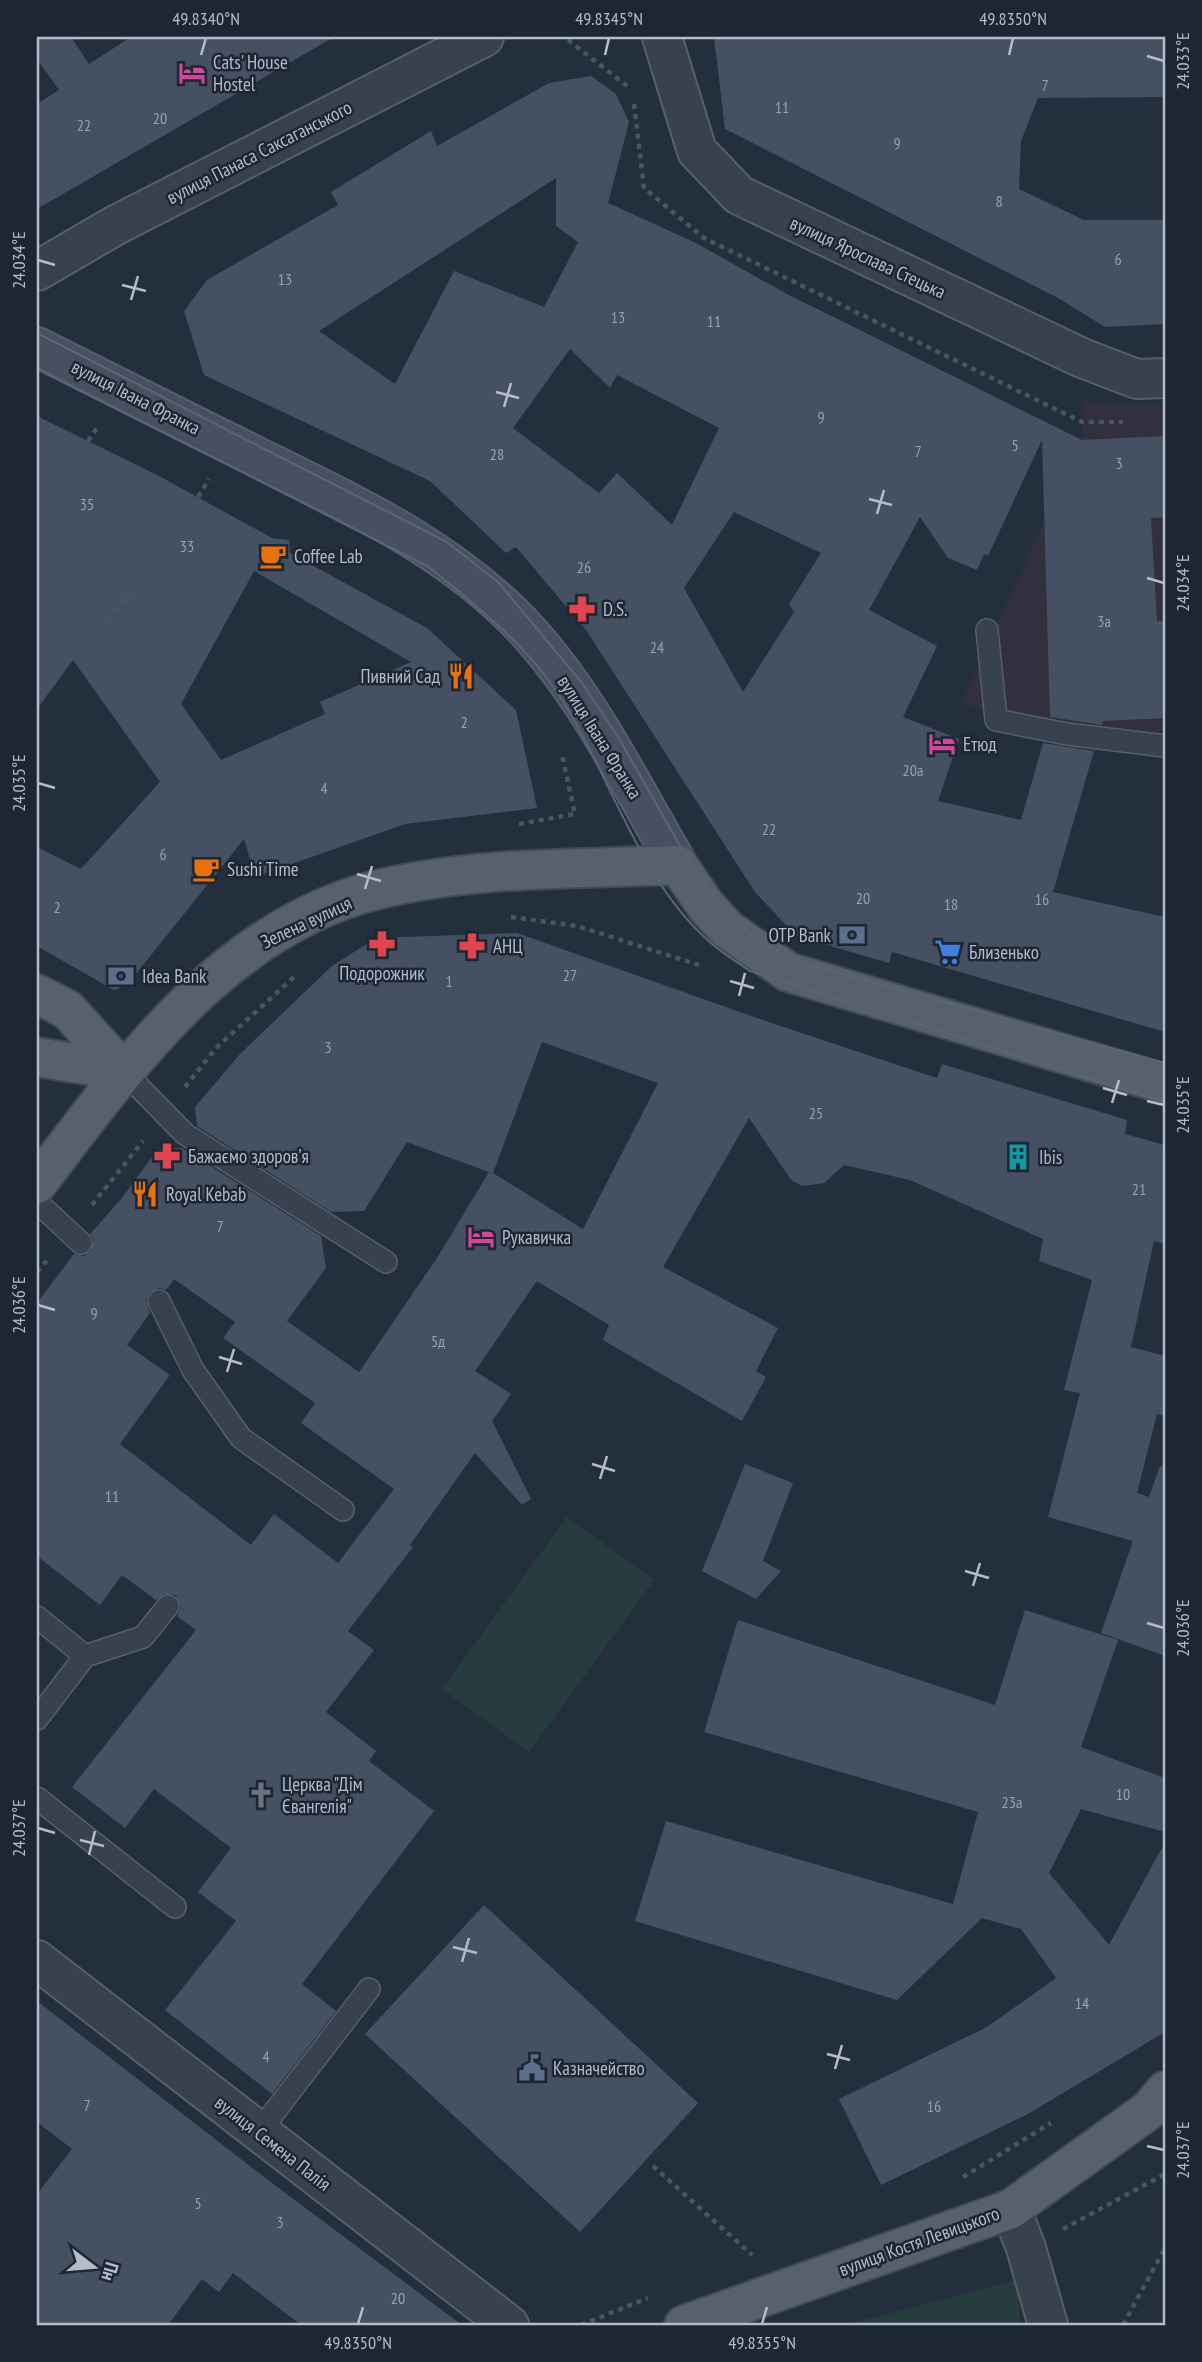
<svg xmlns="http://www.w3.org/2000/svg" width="1202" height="2362" font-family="'PT Sans Narrow',sans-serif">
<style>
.medical{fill:#32303f}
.green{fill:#263c3f}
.building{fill:#455162;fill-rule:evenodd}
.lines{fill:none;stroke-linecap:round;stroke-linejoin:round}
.service-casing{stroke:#565f6c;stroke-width:24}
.minor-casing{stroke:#565f6c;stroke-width:42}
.tertiary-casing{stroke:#565f6c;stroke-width:42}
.secondary-casing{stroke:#565f6c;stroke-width:42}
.primary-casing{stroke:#414a57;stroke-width:42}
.path{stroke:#44595c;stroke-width:4.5;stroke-dasharray:5 5;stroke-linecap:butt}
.service{stroke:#38414e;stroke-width:21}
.minor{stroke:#38414e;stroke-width:38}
.tertiary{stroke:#38414e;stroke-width:38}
.secondary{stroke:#465061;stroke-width:38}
.primary{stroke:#56606e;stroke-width:38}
.tram{stroke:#5a6575;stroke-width:2}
.ticks{fill:none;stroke:#b4bcc9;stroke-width:2.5}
.labels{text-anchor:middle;stroke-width:5;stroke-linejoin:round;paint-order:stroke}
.number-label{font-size:16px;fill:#98a1af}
.poi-label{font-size:19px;fill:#b4bcc9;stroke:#1d2633;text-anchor:start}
.street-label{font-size:19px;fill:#b4bcc9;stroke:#1d2633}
.neatline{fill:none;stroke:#b4bcc9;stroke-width:2.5}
.ticks-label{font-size:18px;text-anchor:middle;fill:#b4bcc9}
</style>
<rect width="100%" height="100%" fill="#242f3e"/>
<path class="medical" d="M1084,402L1165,404V760L961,703L1082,440Z"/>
<path class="green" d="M567,1517L654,1580L529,1752L442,1689Z
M1017,2280L1020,2325H845Z"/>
<path class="building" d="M37,37H71L89,64L131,37H334L37,209V104L59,90L37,59Z
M714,37H1165V97L1038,98L1021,141L1019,189L1084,220H1165V324L1105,327L1058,298L725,129Z
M591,76L616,94L629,122L608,203L696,243L785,293L1082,440L1165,436V517L1151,518L1157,621H1165V718L1103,721L1102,725L1050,717L1042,440L988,556L984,554L977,570L948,558L920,517L869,610L937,646L903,717L959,739L938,801L1021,820L1043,743L1094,751L1053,892L1165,917V1032L892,952L889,963L796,936L755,892L586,630L516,547L506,553L430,481L204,375L184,311L207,280L338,205L331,192L431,131L437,146L549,83ZM556,178V226L578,242L544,307L454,271L395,384L319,331ZM570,349L610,388L617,375L719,428L672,525L617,473L599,493L513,428ZM734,512L821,553L789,604L794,612L743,692L684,588Z
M37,416L159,476L272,538L289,540L290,553L427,628L516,710L537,808L405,824L255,877L244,839L127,985L114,990L37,946V847L81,869L160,782L73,660L37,709ZM254,571L411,662L320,702L325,714L221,760L181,704Z
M517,933L754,1017L937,1078L942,1064L1127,1120L1125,1134L1165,1145V1244L1154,1241L1131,1347L1165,1356V1416L1157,1414L1137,1493L1149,1497L1160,1466L1165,1467V1656L1101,1633L1133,1541L1048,1517L1080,1393L1064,1390L1092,1280L1039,1261L1043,1239L910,1180L844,1165L824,1183L802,1186L791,1180L749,1118L663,1267L778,1328L756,1371L766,1377L742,1421L603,1340L609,1325L537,1281L475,1371L511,1394L492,1421L531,1499L522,1505L475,1453L410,1545L413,1547L348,1631L374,1650L326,1712L376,1751L369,1761L434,1811L302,1984L336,2011L272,2094L165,2010L236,1921L198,1892L231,1848L154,1789L125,1828L72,1787L196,1630L177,1616L181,1607L176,1595L164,1594L156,1600L122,1575L100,1605L37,1556V1303L74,1254L84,1256L91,1251L94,1240L90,1234L121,1199L158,1149L182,1148L321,1236L326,1268L287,1321L359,1372L437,1258L489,1172L407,1142L364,1211L331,1212L197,1126L195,1107L240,1054L332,966L376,938ZM542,1042L658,1083L583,1229L493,1173ZM174,1279L235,1322L223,1338L315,1403L301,1423L394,1489L338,1563L274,1514L251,1545L120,1444L170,1375L127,1345L150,1313L146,1301L149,1293L159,1288L166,1290Z
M745,1464L793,1483L763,1561L781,1571L756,1599L702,1571Z
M1025,1610L1118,1640L1081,1747L1165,1778V1832L1081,1809L1049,1873L1109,1945L1165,1842V2032L1028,2114L881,2185L839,2099L987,2027L1056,1978L1021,1929L982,1918L897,2000L635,1921L666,1821L953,1904L978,1812L704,1732L738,1620L995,1705Z
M484,1905L698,2103L580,2232L365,2034Z
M37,2001L268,2180L462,2325H301L233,2273L219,2292L202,2279L168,2325H37V2194L72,2149L37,2122Z"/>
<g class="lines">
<g class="service-casing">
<path id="service" d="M987,630L996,720L1067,734L1165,746
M123,1071L185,1134L386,1262
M37,1202L81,1243
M159,1301L193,1370L241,1438L343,1510
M37,1617L85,1656L143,1637L168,1606
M37,1719L85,1656
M37,1798L175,1907
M259,2132L369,1989"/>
</g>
<g class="minor-casing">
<path id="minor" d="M662,37L697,151L739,195L1082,358L1137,379L1165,378
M37,1960L509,2325
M1011,2209L1026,2248L1048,2325"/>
</g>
<g class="tertiary-casing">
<path id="tertiary" d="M37,271L116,225L484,37"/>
</g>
<g class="secondary-casing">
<path id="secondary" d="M37,347C109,383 182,420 255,456C352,504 446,546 522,625C587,694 630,784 678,865"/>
</g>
<g class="primary-casing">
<path id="primary" d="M37,994L68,1010L123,1071
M37,1057L123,1071
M37,1184C127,1066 224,928 376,890C473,866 578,869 678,865L706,906L727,929L788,972L1165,1084
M684,2325L1011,2209L1149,2110L1165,2091"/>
</g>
<path class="path" d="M568,40L631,89
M634,104L644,188L704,238L1082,422H1123
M88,441L99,425
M198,497L209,479
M109,619L134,587
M519,824L575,814L562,755
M511,917L577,926L699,965
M185,1087L216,1048L294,977
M92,1205L143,1141
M37,1272L49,1258
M653,2166L752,2255
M963,2177L1051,2123
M1063,2229L1165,2174
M581,2325L648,2298
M1123,2325L1165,2248"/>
<use href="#service" class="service"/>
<use href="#minor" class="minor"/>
<use href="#tertiary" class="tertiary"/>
<use href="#secondary" class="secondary"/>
<use href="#primary" class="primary"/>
<path class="tram" d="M37,333L447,542L499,583L582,683L617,735L683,851L728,915L764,945L803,963L1165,1063
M37,368L429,567C475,605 525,643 558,694C609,771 639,882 711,943C723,954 737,962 750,971L1165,1102"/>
</g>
<path class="ticks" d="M201,55L206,38M605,55L609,38M1009,55L1013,38M1147,56L1164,61M38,260L55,265M122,285L146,291M131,300L138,276M496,392L519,398M504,407L511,383M869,499L892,505M877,514L884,490M1147,578L1164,583M38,783L55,788M357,874L381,881M365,889L372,866M730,981L754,988M739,996L745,973M1103,1088L1127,1095M1147,1101L1164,1105M1112,1103L1119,1080M38,1305L55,1310M219,1357L242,1364M227,1372L234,1349M592,1464L615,1471M600,1479L607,1456M965,1571L989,1578M973,1586L980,1563M1147,1623L1164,1628M38,1828L55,1833M80,1840L104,1846M89,1855L95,1831M453,1947L477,1953M462,1962L469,1938M827,2054L850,2060M835,2069L842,2045M1147,2146L1164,2150M358,2324L363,2307M762,2324L767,2307"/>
<defs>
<g id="hotel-bare" transform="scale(2.1)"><path d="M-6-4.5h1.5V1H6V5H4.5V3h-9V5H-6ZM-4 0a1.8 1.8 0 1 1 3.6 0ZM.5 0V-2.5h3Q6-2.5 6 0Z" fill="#d1479c" stroke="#1d2633" stroke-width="2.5" paint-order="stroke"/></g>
<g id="cafe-bare" transform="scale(2.1)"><path d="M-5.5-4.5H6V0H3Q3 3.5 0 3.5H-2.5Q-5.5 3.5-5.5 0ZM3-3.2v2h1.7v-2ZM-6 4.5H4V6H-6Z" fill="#e8710a" stroke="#1d2633" stroke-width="2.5" paint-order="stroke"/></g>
<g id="pharmacy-bare" transform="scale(2.1)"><path d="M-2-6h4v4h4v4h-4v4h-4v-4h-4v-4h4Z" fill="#e0444e" stroke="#1d2633" stroke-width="2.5" paint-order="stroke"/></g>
<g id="restaurant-bare" transform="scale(2.1)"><path d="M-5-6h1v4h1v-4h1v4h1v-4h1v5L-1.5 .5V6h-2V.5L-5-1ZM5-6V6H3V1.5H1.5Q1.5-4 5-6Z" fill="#e8710a" stroke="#1d2633" stroke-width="2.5" paint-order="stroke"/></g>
<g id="bank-bare" transform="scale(2.1)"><path d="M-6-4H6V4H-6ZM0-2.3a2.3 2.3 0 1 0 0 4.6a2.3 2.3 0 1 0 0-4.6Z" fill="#5c6f8a" stroke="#1d2633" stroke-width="2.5" paint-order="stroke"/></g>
<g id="supermarket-bare" transform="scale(2.1)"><path d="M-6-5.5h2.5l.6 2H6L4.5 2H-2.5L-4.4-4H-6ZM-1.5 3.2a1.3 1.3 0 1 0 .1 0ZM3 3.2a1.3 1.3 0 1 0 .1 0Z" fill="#3f7fe0" stroke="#1d2633" stroke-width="2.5" paint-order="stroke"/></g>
<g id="building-bare" transform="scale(2.1)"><path d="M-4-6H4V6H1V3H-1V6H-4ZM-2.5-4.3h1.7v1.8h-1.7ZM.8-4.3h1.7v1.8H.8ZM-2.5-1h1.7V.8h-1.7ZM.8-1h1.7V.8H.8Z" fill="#0f9aa8" stroke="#1d2633" stroke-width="2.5" paint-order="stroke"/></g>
<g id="church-bare" transform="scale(2.1)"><path d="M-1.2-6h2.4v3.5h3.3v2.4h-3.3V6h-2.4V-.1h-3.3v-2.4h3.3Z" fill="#6b7280" stroke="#1d2633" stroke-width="2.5" paint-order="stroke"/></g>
<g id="civic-bare" transform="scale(2.1)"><path d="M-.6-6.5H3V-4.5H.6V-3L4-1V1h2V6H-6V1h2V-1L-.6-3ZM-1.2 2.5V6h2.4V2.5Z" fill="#5c6f8a" stroke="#1d2633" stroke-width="2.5" paint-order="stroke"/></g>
</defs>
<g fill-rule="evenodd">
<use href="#hotel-bare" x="192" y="73"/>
<use href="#cafe-bare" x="273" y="556"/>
<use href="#pharmacy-bare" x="582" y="609"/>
<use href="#restaurant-bare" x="461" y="676"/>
<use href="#hotel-bare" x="942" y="744"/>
<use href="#cafe-bare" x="206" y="869"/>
<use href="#bank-bare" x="852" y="935"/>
<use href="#pharmacy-bare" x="382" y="944"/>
<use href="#pharmacy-bare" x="472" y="946"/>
<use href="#supermarket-bare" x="948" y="952"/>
<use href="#bank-bare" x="121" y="976"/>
<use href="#pharmacy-bare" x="167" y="1156"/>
<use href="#building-bare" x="1018" y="1157"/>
<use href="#restaurant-bare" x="145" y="1194"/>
<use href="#hotel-bare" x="481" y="1237"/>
<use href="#church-bare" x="261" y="1795"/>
<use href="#civic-bare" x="532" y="2068"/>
</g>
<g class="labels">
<g class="number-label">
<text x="1045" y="91">7</text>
<text x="782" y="113">11</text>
<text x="160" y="124">20</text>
<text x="84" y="131">22</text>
<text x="897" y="149">9</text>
<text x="999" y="207">8</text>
<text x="1118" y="265">6</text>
<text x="285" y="285">13</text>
<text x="618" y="323">13</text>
<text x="714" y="327">11</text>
<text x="821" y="423">9</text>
<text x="1015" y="451">5</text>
<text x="918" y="457">7</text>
<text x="497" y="460">28</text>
<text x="1119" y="469">3</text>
<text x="87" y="510">35</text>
<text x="187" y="552">33</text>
<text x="584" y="573">26</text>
<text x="1104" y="627">3а</text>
<text x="657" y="653">24</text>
<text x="464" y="728">2</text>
<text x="913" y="776">20а</text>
<text x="324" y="794">4</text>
<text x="769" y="835">22</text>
<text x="163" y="860">6</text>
<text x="863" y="904">20</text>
<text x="1042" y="905">16</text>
<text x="951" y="910">18</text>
<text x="57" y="913">2</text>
<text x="570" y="981">27</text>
<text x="449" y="987">1</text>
<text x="328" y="1053">3</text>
<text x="816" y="1119">25</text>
<text x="1139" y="1195">21</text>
<text x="220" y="1232">7</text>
<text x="94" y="1319">9</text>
<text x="438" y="1347">5д</text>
<text x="112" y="1502">11</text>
<text x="1123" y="1800">10</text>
<text x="1012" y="1808">23а</text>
<text x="1082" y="2009">14</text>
<text x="266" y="2062">4</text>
<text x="87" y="2111">7</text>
<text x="934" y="2112">16</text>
<text x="198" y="2209">5</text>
<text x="280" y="2228">3</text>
<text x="398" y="2304">20</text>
</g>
<g class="poi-label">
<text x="213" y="69">Cats' House<tspan x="213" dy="22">Hostel</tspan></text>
<text x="294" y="563">Coffee Lab</text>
<text x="603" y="616">D.S.</text>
<text x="440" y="683" text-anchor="end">Пивний Сад</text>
<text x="963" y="751">Етюд</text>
<text x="227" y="876">Sushi Time</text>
<text x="831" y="942" text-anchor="end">OTP Bank</text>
<text x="493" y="953">АНЦ</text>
<text x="969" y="959">Близенько</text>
<text x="382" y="980" text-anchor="middle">Подорожник</text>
<text x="142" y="983">Idea Bank</text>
<text x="188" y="1163">Бажаємо здоровʼя</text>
<text x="1039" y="1164">Ibis</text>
<text x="166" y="1201">Royal Kebab</text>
<text x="502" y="1244">Рукавичка</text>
<text x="282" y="1791">Церква "Дім<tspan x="282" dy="22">Євангелія"</tspan></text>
<text x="553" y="2075">Казначейство</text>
</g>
<g class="street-label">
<text transform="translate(259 152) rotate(-27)" y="7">вулиця Панаса Саксаганського</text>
<text transform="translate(868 257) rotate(25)" y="7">вулиця Ярослава Стецька</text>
<text transform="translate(136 397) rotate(27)" y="7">вулиця Івана Франка</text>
<text transform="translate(600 737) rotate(58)" y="7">вулиця Івана Франка</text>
<text transform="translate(306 922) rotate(-25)" y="7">Зелена вулиця</text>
<text transform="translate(273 2143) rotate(38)" y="7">вулиця Семена Палія</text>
<text transform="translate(919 2241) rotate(-20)" y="7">вулиця Костя Левицького</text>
</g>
</g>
<rect width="1202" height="2362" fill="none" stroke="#1d2633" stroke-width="77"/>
<g transform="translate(94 2267) rotate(106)" stroke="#1d2633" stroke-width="5" paint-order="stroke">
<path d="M0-5L12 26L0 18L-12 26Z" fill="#b4bcc9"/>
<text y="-10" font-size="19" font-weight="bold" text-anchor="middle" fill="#b4bcc9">Пн</text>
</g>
<rect x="38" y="38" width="1126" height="2286" class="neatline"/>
<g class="ticks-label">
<text x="206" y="25">49.8340°N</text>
<text x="609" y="25">49.8345°N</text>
<text x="1013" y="25">49.8350°N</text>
<text transform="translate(1183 61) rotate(-90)" y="6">24.033°E</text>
<text transform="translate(19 260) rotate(-90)" y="6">24.034°E</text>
<text transform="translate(1183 583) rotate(-90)" y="6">24.034°E</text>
<text transform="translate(19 783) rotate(-90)" y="6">24.035°E</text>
<text transform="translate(1183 1105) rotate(-90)" y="6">24.035°E</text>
<text transform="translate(19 1305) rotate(-90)" y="6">24.036°E</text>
<text transform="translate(1183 1628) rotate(-90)" y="6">24.036°E</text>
<text transform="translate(19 1828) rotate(-90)" y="6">24.037°E</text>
<text transform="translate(1183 2150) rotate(-90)" y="6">24.037°E</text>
<text x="358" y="2349">49.8350°N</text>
<text x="762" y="2349">49.8355°N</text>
</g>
</svg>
